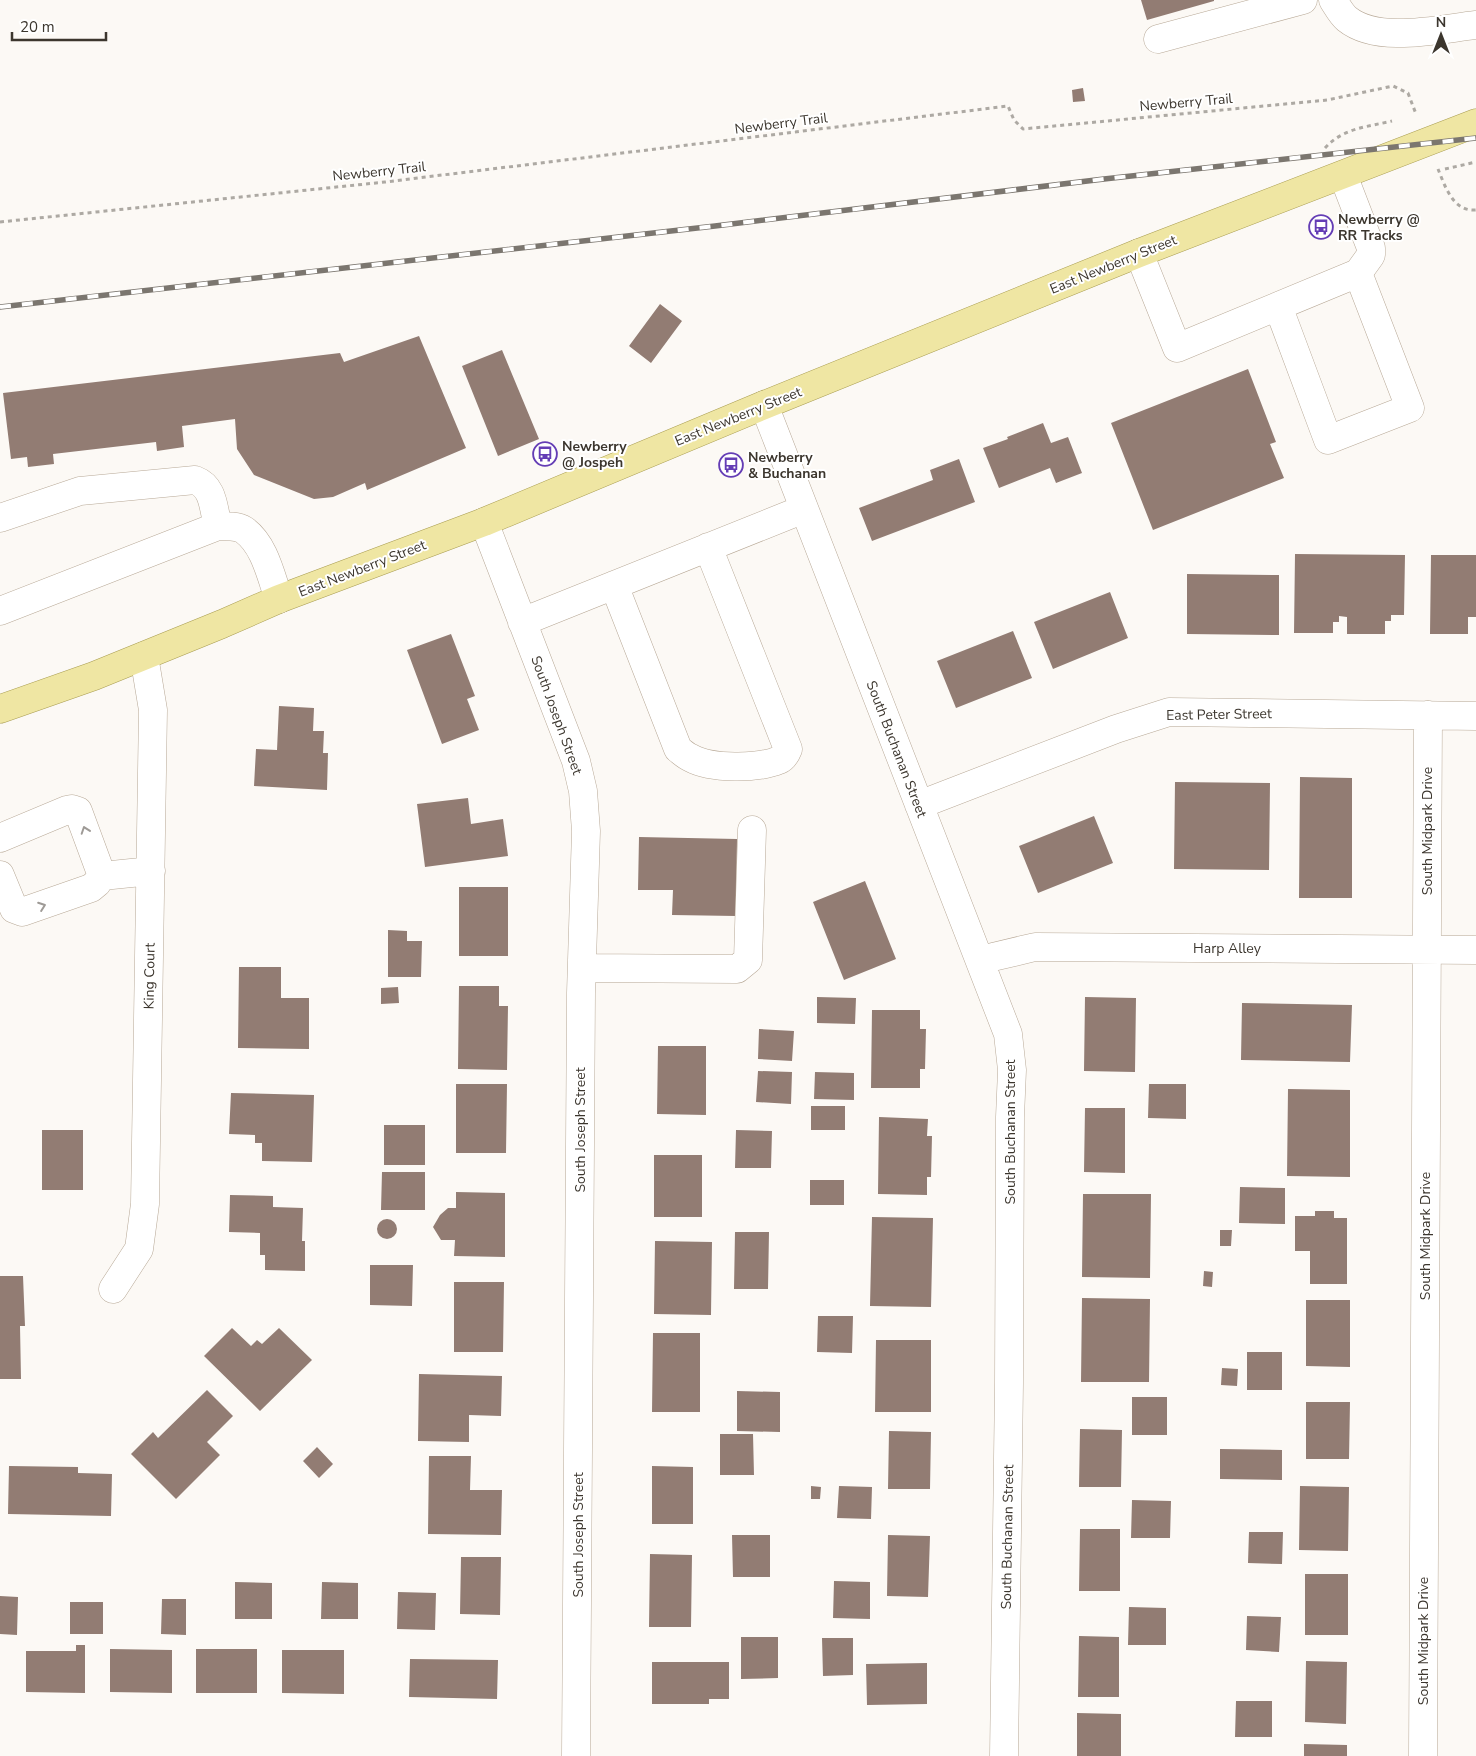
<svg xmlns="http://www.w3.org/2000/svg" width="1476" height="1756" font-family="'Nunito Sans',sans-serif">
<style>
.building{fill:#927c73}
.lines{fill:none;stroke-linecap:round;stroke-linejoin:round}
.minor-casing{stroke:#b8a997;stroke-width:29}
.major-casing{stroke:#a99d52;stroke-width:29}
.path{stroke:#ada9a3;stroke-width:3;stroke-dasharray:4 4;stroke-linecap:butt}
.minor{stroke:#fff;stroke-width:28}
.major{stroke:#efe6a3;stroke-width:28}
.rail-casing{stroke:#7b766f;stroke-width:5.5}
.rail{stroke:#fff;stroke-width:4;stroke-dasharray:11;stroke-linecap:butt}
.oneway{stroke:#9e9a96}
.labels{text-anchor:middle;stroke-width:4;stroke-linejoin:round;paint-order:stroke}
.street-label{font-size:14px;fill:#3c362e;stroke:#fff}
.poi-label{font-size:14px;font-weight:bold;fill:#3c362e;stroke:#fff;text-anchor:start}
</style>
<rect width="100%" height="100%" fill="#fcf9f5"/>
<path class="building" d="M1141,0H1214V1L1147,20Z
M1083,88L1085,101L1073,102L1072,90Z
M660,304L682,321L651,363L629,346Z
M419,336L466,448L367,490L365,483L333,497L314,499L254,475L237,449L235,419L182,426L184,447L157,451L156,442L53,454L54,464L28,467L27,457L11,459L3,393L340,353L344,362Z
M502,350L539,439L498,456L462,366Z
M1248,369L1276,442L1270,444L1284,478L1153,530L1111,423Z
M1043,423L1051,443L1068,437L1082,473L1056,483L1050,468L999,488L983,448L1008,439L1007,437Z
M959,459L975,502L872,541L859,508L933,480L930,470Z
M1295,554L1405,555L1404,615H1391V621H1385V634H1347V617L1339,616V622H1333V633H1294Z
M1431,555H1476V617H1468V634H1430Z
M1187,574L1279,575V635L1187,634Z
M1110,592L1128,638L1053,669L1034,622Z
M1013,631L1032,678L956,708L937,661Z
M451,634L475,696L467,699L479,730L442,744L407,650Z
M279,706L314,708L313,731H324L323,753H328L327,790L254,786L256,749L277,750Z
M1300,777L1352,778V898H1299Z
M1175,782L1270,783L1269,870L1174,869Z
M468,798L471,824L503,819L508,856L425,867L417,804Z
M1094,816L1113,863L1038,893L1019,846Z
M639,837L737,839L736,916L672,915L673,890H638Z
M865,881L896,959L844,980L813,902Z
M459,887H508V956H459Z
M388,930L407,931V941H422L421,977H388Z
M239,967H281V998H309V1049L238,1048Z
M459,986H499V1006H508L507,1070L458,1069Z
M398,987L399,1003L381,1004V988Z
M817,997L856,998L855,1024L817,1023Z
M1085,997L1136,998L1135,1072L1084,1071Z
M1242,1003L1352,1005L1350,1062L1241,1060Z
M872,1010H920V1029H926L925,1069H920V1088H871Z
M759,1029L794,1031L792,1061L758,1059Z
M658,1046H706V1115L657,1114Z
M758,1071L792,1072L791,1104L756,1102Z
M815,1072L854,1073V1100L814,1099Z
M456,1084H507L506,1153H456Z
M1149,1084H1186V1119L1148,1118Z
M1288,1089L1350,1090V1177L1287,1176Z
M231,1093L314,1095L312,1162L262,1161V1143H255V1135L229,1134Z
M811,1106H845V1130H811Z
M1085,1108H1125V1173L1084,1172Z
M879,1117L928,1119L927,1136H932L931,1177H927V1195L878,1194Z
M384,1125H425V1165H384Z
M42,1130H83V1190H42Z
M736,1130L772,1131L771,1168H735Z
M654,1155H702V1217H654Z
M382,1172H425V1210H381Z
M810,1180H844V1205H810Z
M1240,1187L1285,1188V1224L1239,1223Z
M456,1192L505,1193V1257L454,1256L455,1240H441L433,1227L440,1215L448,1208H456Z
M1083,1194H1151L1150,1278L1082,1277Z
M230,1195L273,1196V1207L303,1208L302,1241H305V1271L265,1270V1255H260V1233L229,1232Z
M1315,1211H1334V1218H1347V1284H1310V1251H1295V1216H1315Z
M872,1217L933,1218L931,1307L870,1306Z
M377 1229a10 10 0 1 1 20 0a10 10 0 1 1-20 0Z
M1220,1230H1232L1231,1246H1220Z
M735,1232H769L768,1289H734Z
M655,1241L712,1242L711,1315L654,1314Z
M370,1265H413L412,1306L370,1305Z
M1204,1271L1213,1272L1212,1287L1203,1286Z
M0,1276H23L25,1326H20L21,1379H0Z
M454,1282H504L503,1352H454Z
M1082,1298L1150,1299L1149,1382H1081Z
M1306,1300H1350V1367L1306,1366Z
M818,1316H853L852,1353L817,1352Z
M232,1328L251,1346L257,1340L262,1344L279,1328L312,1360L260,1411L204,1356Z
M653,1333H700V1412H652Z
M876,1340H931V1412H875Z
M1247,1352H1282V1390H1247Z
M1222,1368L1238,1369L1237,1386L1221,1385Z
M419,1374L502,1376L501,1416L469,1415V1442L418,1441Z
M207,1390L233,1416L207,1442L220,1455L176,1499L131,1454L153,1432L158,1438Z
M737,1391L780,1392V1432L737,1431Z
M1132,1397H1167V1435H1132Z
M1306,1402H1350L1349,1459H1306Z
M1080,1429L1122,1430L1121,1487H1079Z
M889,1431L931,1432L930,1489H888Z
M720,1434H753L754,1475H720Z
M317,1447L333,1464L319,1478L303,1461Z
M1220,1449L1282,1450V1480L1220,1479Z
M429,1456H471L470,1490H502L501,1535L428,1534Z
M9,1466L78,1467V1473L112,1474L111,1516L8,1514Z
M652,1466L693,1467V1524H652Z
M811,1486L821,1487L820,1499H811Z
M839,1486L872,1487L871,1519L837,1518Z
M1300,1486L1349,1487L1348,1551L1299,1550Z
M1132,1500L1171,1501L1170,1538H1131Z
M1080,1529H1120V1591H1079Z
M1249,1532H1283L1282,1564L1248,1563Z
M732,1535H770V1577H733Z
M888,1535L930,1536L928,1597L887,1596Z
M650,1554L692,1555L691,1627H649Z
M461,1557H501L500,1615L460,1614Z
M1305,1574H1348V1635H1305Z
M834,1581L870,1582V1619L833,1618Z
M235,1582L272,1583V1619H235Z
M322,1582L358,1583V1619H321Z
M398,1592L436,1593L435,1630L397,1629Z
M0,1596L18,1597L17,1635L0,1634Z
M162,1599H186V1635L161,1634Z
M70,1602H103V1634H70Z
M1129,1607L1166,1608V1645H1128Z
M1247,1616L1281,1617L1279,1652L1246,1650Z
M1079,1636L1119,1637V1697H1078Z
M741,1637H778V1678L741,1679Z
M822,1638H853V1675L823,1676Z
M76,1645H85V1693L26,1692V1651H76Z
M110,1649L172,1650V1693L110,1692Z
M196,1649H257V1693H196Z
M282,1650H344V1694L282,1693Z
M410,1659L498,1660L497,1699L409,1697Z
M1306,1661L1347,1662L1346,1724L1305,1722Z
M652,1662H729V1699H709V1704H652Z
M927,1663V1704L867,1705L866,1664Z
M1236,1701H1272V1737H1235Z
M1077,1713L1121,1714V1756H1077Z
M1304,1744L1347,1745V1756H1304Z"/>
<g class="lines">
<g class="minor-casing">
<path id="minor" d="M1333,0C1337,6 1341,14 1347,19C1378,44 1439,29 1476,25
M1158,39L1303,0
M1139,253L1177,348L1358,273L1371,255V248L1343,175
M1278,306L1328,440L1410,408L1358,273
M764,405L1008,1034L1012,1070L1010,1117L1009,1383L1004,1756
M0,518L80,491L195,480C214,487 213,508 218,526L0,611
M484,522L576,761L583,791L586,831L581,993L576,1756
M218,526C226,526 238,526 244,530C265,545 271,577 279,599
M614,585L678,749C682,752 686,756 691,758C711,769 758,769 779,760C784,758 786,754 788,749L708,547
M522,622L804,509
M919,805L1116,729L1169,712L1476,716
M0,838L67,810L72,809L78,811L102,876L97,883L91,888L22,912L14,909L0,875
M102,876L151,871
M980,960L1035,947L1476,950
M582,968L737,969L748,960L752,830
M113,1289L139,1249L145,1204L153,710L144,656
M1423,1756L1428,715"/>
</g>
<g class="major-casing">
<path id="major" d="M0,709L94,676L222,624L279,599L484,522L764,405L1139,253L1476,123"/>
</g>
<path class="path" d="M1325,148C1343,128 1367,127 1392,121
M1438,169C1445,186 1453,212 1476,210
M1445,169L1476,162
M0,222L385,182L1008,106L1014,120L1023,129L1327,100L1393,86L1408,93L1416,114"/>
<use href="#minor" class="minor"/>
<use href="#major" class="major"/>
<g class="rail-casing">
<path id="rail" d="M0,307L715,226L1104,179L1476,138"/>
</g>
<use href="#rail" class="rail"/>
</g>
<defs><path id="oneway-chevron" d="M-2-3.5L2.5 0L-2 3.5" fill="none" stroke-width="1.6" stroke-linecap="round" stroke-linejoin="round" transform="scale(1.25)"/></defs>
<g class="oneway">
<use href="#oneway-chevron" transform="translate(85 830) rotate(-109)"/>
<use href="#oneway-chevron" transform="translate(42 906) rotate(-20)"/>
</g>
<defs>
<g id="bus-ring" transform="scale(1.25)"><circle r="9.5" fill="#fff" stroke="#643db5" stroke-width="1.5"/><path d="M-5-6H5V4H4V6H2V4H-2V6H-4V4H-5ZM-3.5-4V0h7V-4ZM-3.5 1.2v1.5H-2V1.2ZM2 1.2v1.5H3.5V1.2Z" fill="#643db5"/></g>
</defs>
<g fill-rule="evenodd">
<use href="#bus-ring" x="1321" y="227"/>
<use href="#bus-ring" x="545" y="454"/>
<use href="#bus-ring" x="731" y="465"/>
</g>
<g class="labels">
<g class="street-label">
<text transform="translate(1186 102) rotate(-5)" y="5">Newberry Trail</text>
<text transform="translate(781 123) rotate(-7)" y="5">Newberry Trail</text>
<text transform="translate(379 171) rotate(-6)" y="5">Newberry Trail</text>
<text transform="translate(1113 264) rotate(-22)" y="5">East Newberry Street</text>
<text transform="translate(738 416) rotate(-22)" y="5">East Newberry Street</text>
<text transform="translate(362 568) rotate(-21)" y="5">East Newberry Street</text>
<text transform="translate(1219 714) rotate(-1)" y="5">East Peter Street</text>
<text transform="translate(557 715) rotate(70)" y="5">South Joseph Street</text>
<text transform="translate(897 749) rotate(69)" y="5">South Buchanan Street</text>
<text transform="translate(1427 831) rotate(-90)" y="5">South Midpark Drive</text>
<text x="1227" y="953">Harp Alley</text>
<text transform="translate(149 976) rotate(-89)" y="5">King Court</text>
<text transform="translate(580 1130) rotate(-90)" y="5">South Joseph Street</text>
<text transform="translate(1010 1132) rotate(-90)" y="5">South Buchanan Street</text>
<text transform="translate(1425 1236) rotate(-90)" y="5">South Midpark Drive</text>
<text transform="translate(578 1535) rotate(-90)" y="5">South Joseph Street</text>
<text transform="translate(1007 1537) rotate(-89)" y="5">South Buchanan Street</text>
<text transform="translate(1423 1641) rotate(-90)" y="5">South Midpark Drive</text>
</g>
<g class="poi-label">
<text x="1338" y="224">Newberry @<tspan x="1338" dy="16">RR Tracks</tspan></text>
<text x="562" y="451">Newberry<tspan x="562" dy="16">@ Jospeh</tspan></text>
<text x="748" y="462">Newberry<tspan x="748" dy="16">&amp; Buchanan</tspan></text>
</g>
</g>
<g transform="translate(1441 35)" stroke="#ffffff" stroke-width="4" paint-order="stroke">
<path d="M0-4L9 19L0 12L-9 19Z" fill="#3c362e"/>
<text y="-8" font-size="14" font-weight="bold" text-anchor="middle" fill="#3c362e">N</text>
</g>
<path d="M12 32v8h94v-8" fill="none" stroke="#3c362e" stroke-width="2.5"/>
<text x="20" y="32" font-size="15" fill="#3c362e" stroke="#ffffff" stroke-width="4" paint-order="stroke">20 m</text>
</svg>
